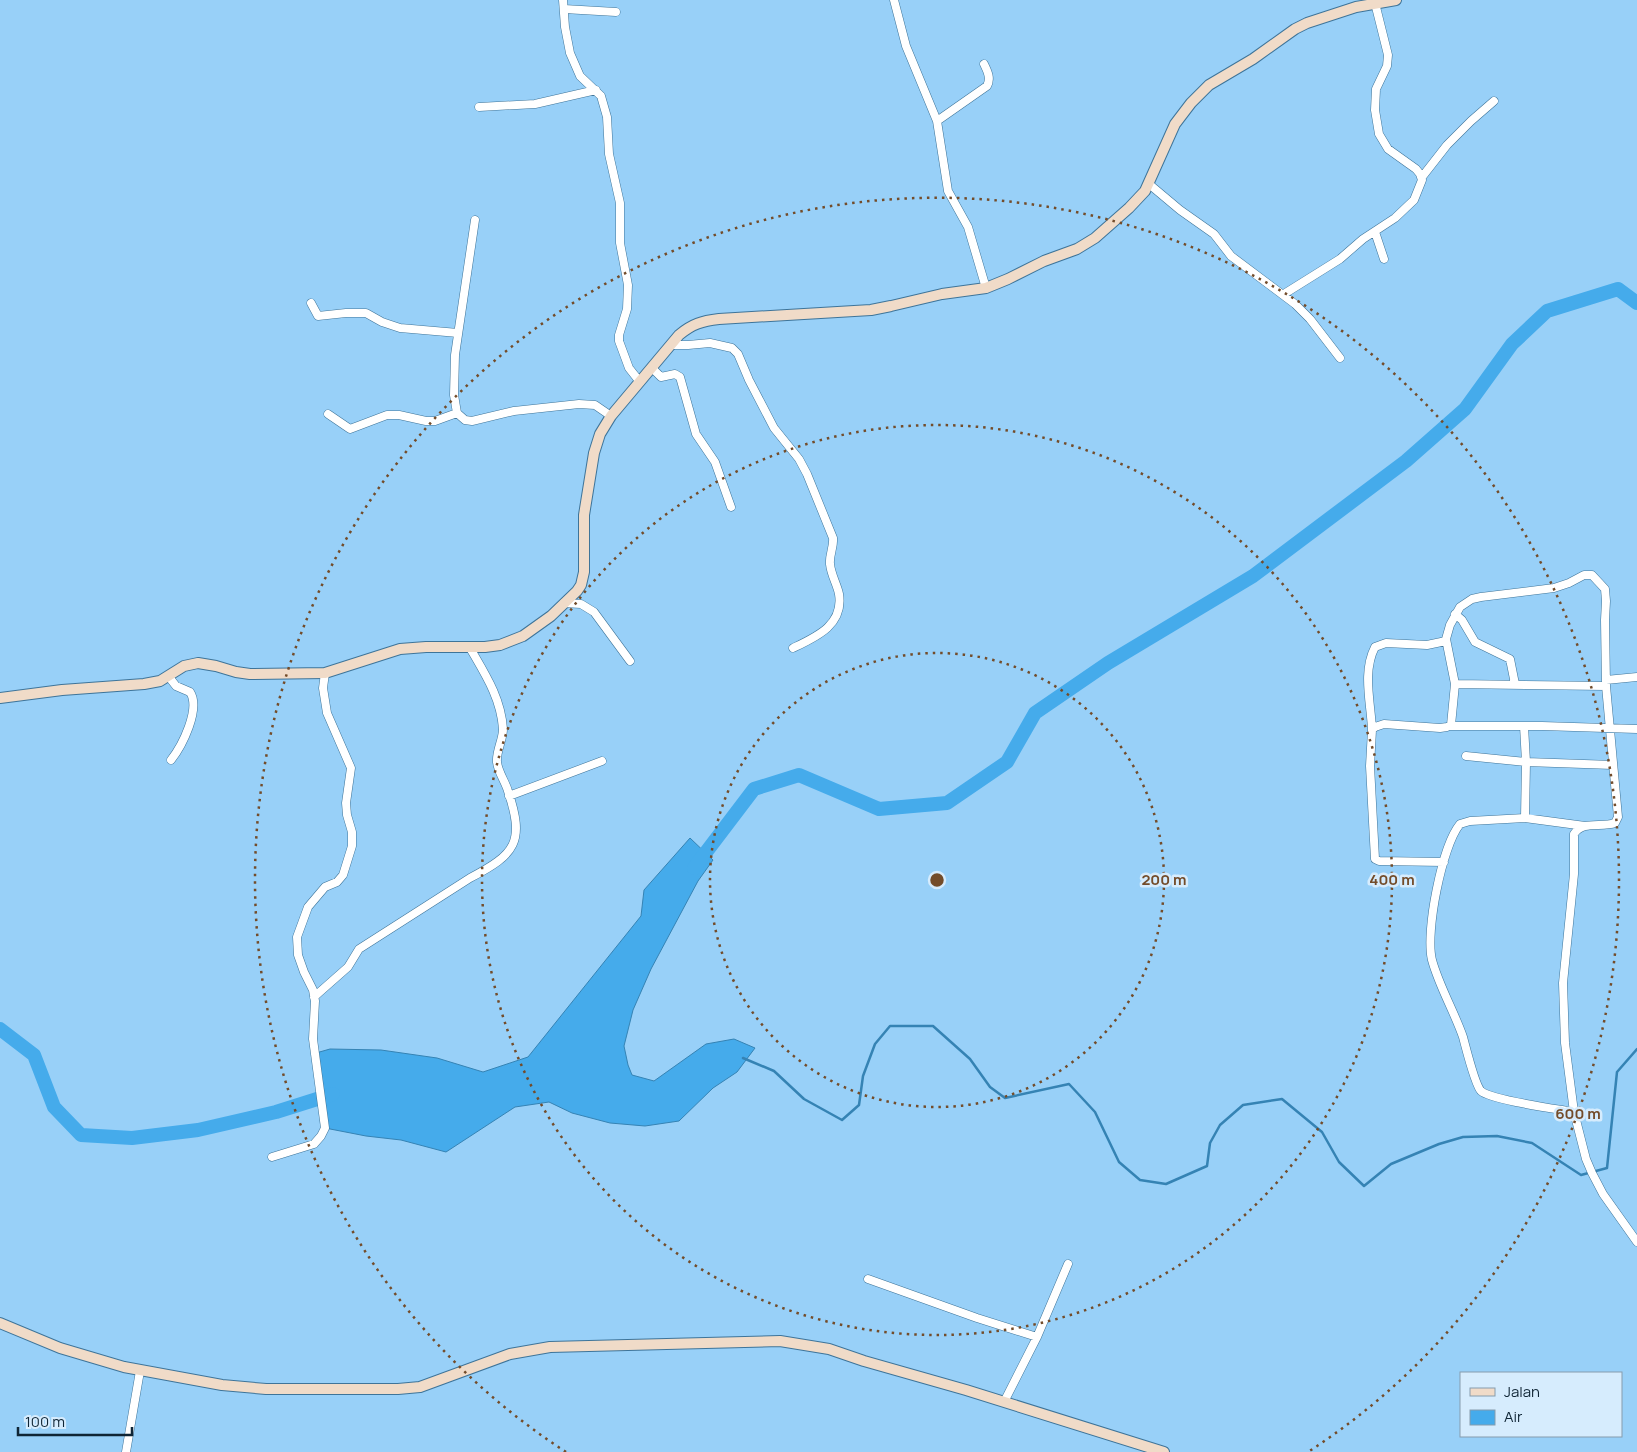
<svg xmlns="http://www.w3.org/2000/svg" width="1637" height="1452" font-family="Manrope,sans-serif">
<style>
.water{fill:#45abeb;stroke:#3583b4}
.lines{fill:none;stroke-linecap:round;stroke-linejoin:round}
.stream{stroke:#3583b4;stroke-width:2.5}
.river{stroke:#45abeb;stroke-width:14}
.street-casing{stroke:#3e7499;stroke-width:9}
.secondary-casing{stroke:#3e7499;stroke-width:12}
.street{stroke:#fff;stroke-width:8}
.secondary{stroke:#f0dbc8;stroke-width:10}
.ring{fill:none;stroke:#734c2a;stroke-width:2.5;stroke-dasharray:2.5 5}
.centre{fill:#734c2a;stroke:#d6ecfd;stroke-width:2.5}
.ring-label{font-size:15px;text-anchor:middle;font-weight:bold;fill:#734c2a;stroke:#d6ecfd;stroke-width:5;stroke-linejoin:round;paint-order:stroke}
</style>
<rect width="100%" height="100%" fill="#98d0f8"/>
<path class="water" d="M690,838L713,860L698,881L651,969L633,1010L624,1046L628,1065L632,1075L654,1081L706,1044L734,1039L755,1048L737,1072L713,1088L679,1121L645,1126L610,1123L572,1113L549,1102L515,1107L446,1152L401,1140L366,1136L325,1128L316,1053L330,1049L381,1050L437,1058L483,1072L528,1057L641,916L644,890Z"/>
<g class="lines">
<path class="stream" d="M743,1058L774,1071L804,1099L842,1120L859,1105L863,1076L875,1044L890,1026H933L970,1059L990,1087L1005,1098L1069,1084L1095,1112L1119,1162L1140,1180L1166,1184L1207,1166L1210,1143L1220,1125L1243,1105L1282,1099L1322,1132L1339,1162L1364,1186L1391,1164L1439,1144L1463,1137L1497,1136L1532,1143L1581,1175L1607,1168L1617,1072L1637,1049"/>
<path class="river" d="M694,868L754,789L799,775L879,809L947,803L1007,762L1035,713L1108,663L1253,576L1406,461L1465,409L1512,344L1547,311L1618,289L1637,303
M0,1029L34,1055L54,1107L81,1135L132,1138L198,1130L276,1112L333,1094"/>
<g class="street-casing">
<path id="street" d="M563,0L565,27L570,53L580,76L601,96L607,117L609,154L620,203V243L628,285L627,309L619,335V341L629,368L640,382
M894,0L906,46L937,121L948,191L968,227L986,288
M564,9L616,12
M479,107L535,104L596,90
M937,121L987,86C991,79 988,72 984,64
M1422,177L1447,145L1471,121L1494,101
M1149,184L1180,210L1214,234L1231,256L1295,304L1310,319L1340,358
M475,220L455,355L454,395L457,413L465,420L472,421L514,411L579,404L595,405L611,416
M1375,232L1384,259
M1284,294L1340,259L1363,239L1395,218L1414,200L1422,180L1420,174L1416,169L1388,149L1379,134L1375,110L1376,89L1387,66L1388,55L1375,3
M311,303L318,316L346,313H366L382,322L400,328L458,333
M671,345H688L710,343L732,348L738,354L749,380L774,428L799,459L807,474L833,538C834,547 829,555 830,564C831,575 837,584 839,594C844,625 816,637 793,648
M652,368L661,377L675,374L680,377L696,434L715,462L731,507
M328,414L350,429L387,415H399L426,421H435L457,413
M564,603L581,604L594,612L630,661
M1455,614L1462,620L1475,642L1510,659L1515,684
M169,677L176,686L190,692C201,709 182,746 171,760
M1606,680L1637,677
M1455,684L1606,686
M1450,726H1542L1637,729
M1524,726L1526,762L1525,818
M1372,730C1371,703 1362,672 1375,647L1386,643L1427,645L1446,641
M1466,756L1526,762L1613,765
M509,796L602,761
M1444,862L1379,861L1375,859L1370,766L1372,730L1375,727L1384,724L1440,728L1447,727L1451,725L1455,684L1446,639L1450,625L1460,607L1472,599L1481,597L1554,588L1569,583L1584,575H1592L1605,589L1606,601L1605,620L1606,686L1618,817L1615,823C1601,828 1583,820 1574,834V874L1563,983L1565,1043L1574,1112L1586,1159L1592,1173L1603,1194L1637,1242
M314,997L348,967L359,949L470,878C516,854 525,842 508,791C505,781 498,772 497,762C496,751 503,740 503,729C501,698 485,674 470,648
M1574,1112C1557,1109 1491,1100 1481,1091C1475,1085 1466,1048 1463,1037C1454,1011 1439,986 1432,960C1425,932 1442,846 1460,824L1470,821L1525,818L1585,826
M272,1157L314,1144L321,1136L325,1128L313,1039L315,1001L313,990L304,972L298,955L297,937L308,907L325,887L337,882L343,875L352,846V832L347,815L346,803L351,768L327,713L323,688L325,673
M868,1279L977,1318L1037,1337
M1004,1402L1037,1337L1068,1264
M126,1452L140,1371"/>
</g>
<g class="secondary-casing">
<path id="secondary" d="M0,698L62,690L144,684L160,681L184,666L198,663L216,666L236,672L250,674L325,673L400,649L426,647H485L500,645L523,636L551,616L577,591L581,585L584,572V515L594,453L600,434L611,416L679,335C692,324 702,321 719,319L871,310L891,306L942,294L986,288L1008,279L1044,261L1077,249L1095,238L1129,208L1145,191L1175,124L1191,103L1209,85L1253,59L1295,29L1307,23L1356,7L1396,0
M0,1323L60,1348L124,1367L222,1385L266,1389H398L420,1387L510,1354L550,1347L780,1341L829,1349L864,1361L966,1390L1164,1452"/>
</g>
<use href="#street" class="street"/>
<use href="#secondary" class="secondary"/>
</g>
<g class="ring">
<circle cx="937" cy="880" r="227"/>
<circle cx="937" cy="880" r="455"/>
<path d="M566 1452A682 682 0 1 1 1308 1452"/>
</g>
<circle cx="937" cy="880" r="8" class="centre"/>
<g class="ring-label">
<text x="1164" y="885">200 m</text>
<text x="1392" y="885">400 m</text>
<text x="1578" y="1119">600 m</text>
</g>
<rect x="1460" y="1372" width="162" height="65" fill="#d6ecfd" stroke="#869cad"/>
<rect x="1470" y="1388" width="25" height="8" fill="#f0dbc8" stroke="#869cad"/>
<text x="1504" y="1397" font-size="15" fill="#0f2535">Jalan</text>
<rect x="1470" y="1410" width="25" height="15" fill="#45abeb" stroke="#869cad"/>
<text x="1504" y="1422" font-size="15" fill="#0f2535">Air</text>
<path d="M18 1427v8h114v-8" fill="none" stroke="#0f2535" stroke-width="2.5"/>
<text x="25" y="1427" font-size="15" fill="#0f2535" stroke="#d6ecfd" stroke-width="4" paint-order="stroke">100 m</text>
</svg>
